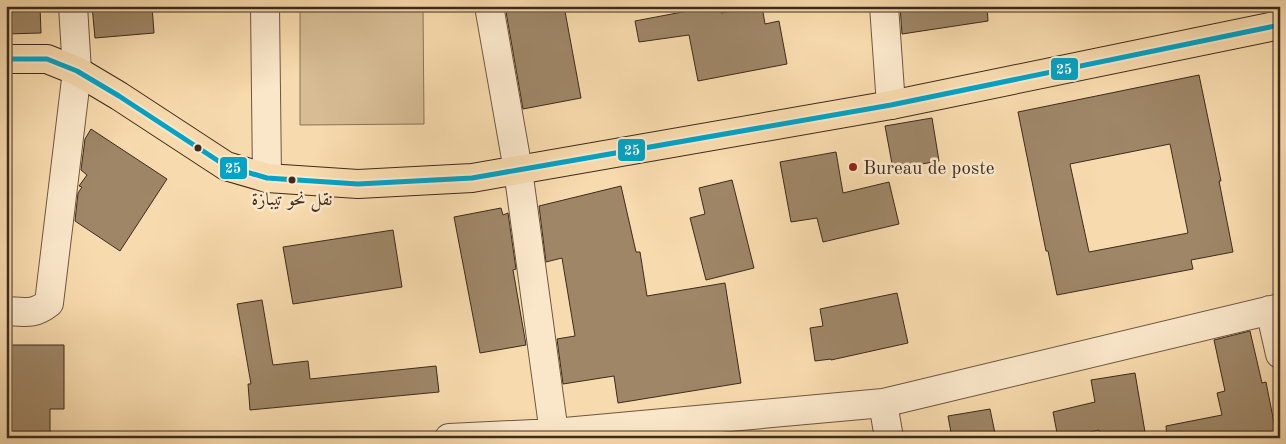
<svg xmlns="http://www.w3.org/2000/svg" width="1286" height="444" font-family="'Old Standard TT',Amiri,serif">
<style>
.green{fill:#d7bc94;stroke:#8a7458}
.building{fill:#9e8667;stroke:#3d2b1c;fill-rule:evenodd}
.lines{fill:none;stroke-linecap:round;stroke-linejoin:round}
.minor-casing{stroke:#6c5740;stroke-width:30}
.primary-casing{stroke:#3d2b1c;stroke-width:30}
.minor{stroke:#fae7ca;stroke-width:28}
.primary{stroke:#f7daad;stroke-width:28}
.bus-1-casing{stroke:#fae7ca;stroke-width:9}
.bus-1{stroke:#03a3c5;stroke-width:5}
.bus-dot{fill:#3d2b1c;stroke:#fae7ca;stroke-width:2}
.poi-dot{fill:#8f2418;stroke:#fae7ca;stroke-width:2}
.labels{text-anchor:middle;stroke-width:5;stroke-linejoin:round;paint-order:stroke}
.bus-label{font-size:18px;fill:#3d2b1c;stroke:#fae7ca}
.poi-label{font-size:19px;fill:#3d2b1c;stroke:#fae7ca;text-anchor:start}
.line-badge{stroke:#fae7ca;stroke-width:2}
.badge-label{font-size:14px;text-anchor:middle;font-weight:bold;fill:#fff}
</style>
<rect width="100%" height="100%" fill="#f7daad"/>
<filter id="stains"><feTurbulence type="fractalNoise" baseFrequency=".004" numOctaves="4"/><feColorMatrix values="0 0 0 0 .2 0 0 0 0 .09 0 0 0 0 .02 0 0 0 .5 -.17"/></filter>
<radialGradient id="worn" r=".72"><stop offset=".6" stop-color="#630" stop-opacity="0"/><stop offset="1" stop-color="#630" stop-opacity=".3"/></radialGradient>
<path class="green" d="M300,6H423L424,124L300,125Z"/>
<path class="building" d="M6,6H40L41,33L6,34Z
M92,6H152L154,33L95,38Z
M505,6H564L581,98L523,109Z
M714,6H720L721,13L762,6L765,24L779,21L787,64L698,81L689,35L639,42L635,21Z
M900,6H987L988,21L902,34Z
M1199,75L1221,181H1219L1233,252L1191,260L1193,269L1057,295L1048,251H1046L1018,112ZM1170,144L1188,233L1089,252L1070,164Z
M932,118L939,161L893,169L885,126Z
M91,129L167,179L120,251L75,221L78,193L82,187L79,186L87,175L81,170L85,139Z
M836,152L843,193L889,182L899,224L823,242L817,218L791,222L780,162Z
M732,180L754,268L706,280L690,218L705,214L699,188Z
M621,186L636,252H640L647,296L725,283L741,383L618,403L614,376L563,384L557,339L575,336L562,258L546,262L539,206Z
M501,208L503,215L508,213L516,269L513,270L526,345L480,353L454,217Z
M393,230L402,287L293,304L283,247Z
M897,293L908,343L831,360V359L815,361L810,328L823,326L820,309Z
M262,300L273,365L308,361L310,379L436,366L439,392L250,410L248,384H251L237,304Z
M1250,331L1262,383L1266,382L1277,438H1167L1166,426L1222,415L1217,393L1225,391L1214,340Z
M6,345H64V409H50V438H6Z
M1135,373L1146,438H1101L1099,430L1065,438H1058L1053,412L1095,402L1091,380Z
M990,409L996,438H952L948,416Z"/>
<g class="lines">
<g class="minor-casing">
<path id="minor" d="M265,6L267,178
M489,6L518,170L554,433
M884,6L891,105
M1270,310L1280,354
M6,311C25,312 34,315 49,303L77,71L73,6
M883,403L889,438
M449,438L554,433L883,403L1280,308"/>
</g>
<g class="primary-casing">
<path id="primary" d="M6,59H47L77,71L119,96L226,166L267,178L358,184L472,178L518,170L891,105L1280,25"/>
</g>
<use href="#minor" class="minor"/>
<use href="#primary" class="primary"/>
<g class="bus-1-casing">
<path id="bus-1" d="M6,59H47L77,71L119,96L226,166L267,178L358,184L472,178L518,170L891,105L1280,25"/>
</g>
<use href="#bus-1" class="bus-1"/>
</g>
<g class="bus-dot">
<circle cx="198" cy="148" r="4.5"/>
<circle cx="292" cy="180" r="4.5"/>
</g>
<circle class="poi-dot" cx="853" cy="167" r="5"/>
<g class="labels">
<g class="bus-label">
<text x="292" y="205">نقل نحو تيبازة</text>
</g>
<g class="poi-label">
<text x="863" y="174">Bureau de poste</text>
</g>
</g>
<g class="line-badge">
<rect x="1050" y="57" width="29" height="24" rx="5" fill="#03a3c5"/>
<rect x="617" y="138" width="29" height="24" rx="5" fill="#03a3c5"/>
<rect x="219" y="156" width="29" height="24" rx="5" fill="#03a3c5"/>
</g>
<g class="badge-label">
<text x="1064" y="74">25</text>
<text x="632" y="155">25</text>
<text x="233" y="173">25</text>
</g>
<rect width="1286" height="444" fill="none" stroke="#f7daad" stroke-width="25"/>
<rect x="8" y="8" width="1271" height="429" fill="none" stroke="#3d2b1c" stroke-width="2.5"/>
<rect x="12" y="12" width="1261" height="419" fill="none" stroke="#3d2b1c"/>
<rect width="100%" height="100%" filter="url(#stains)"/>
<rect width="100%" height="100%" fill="url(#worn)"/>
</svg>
